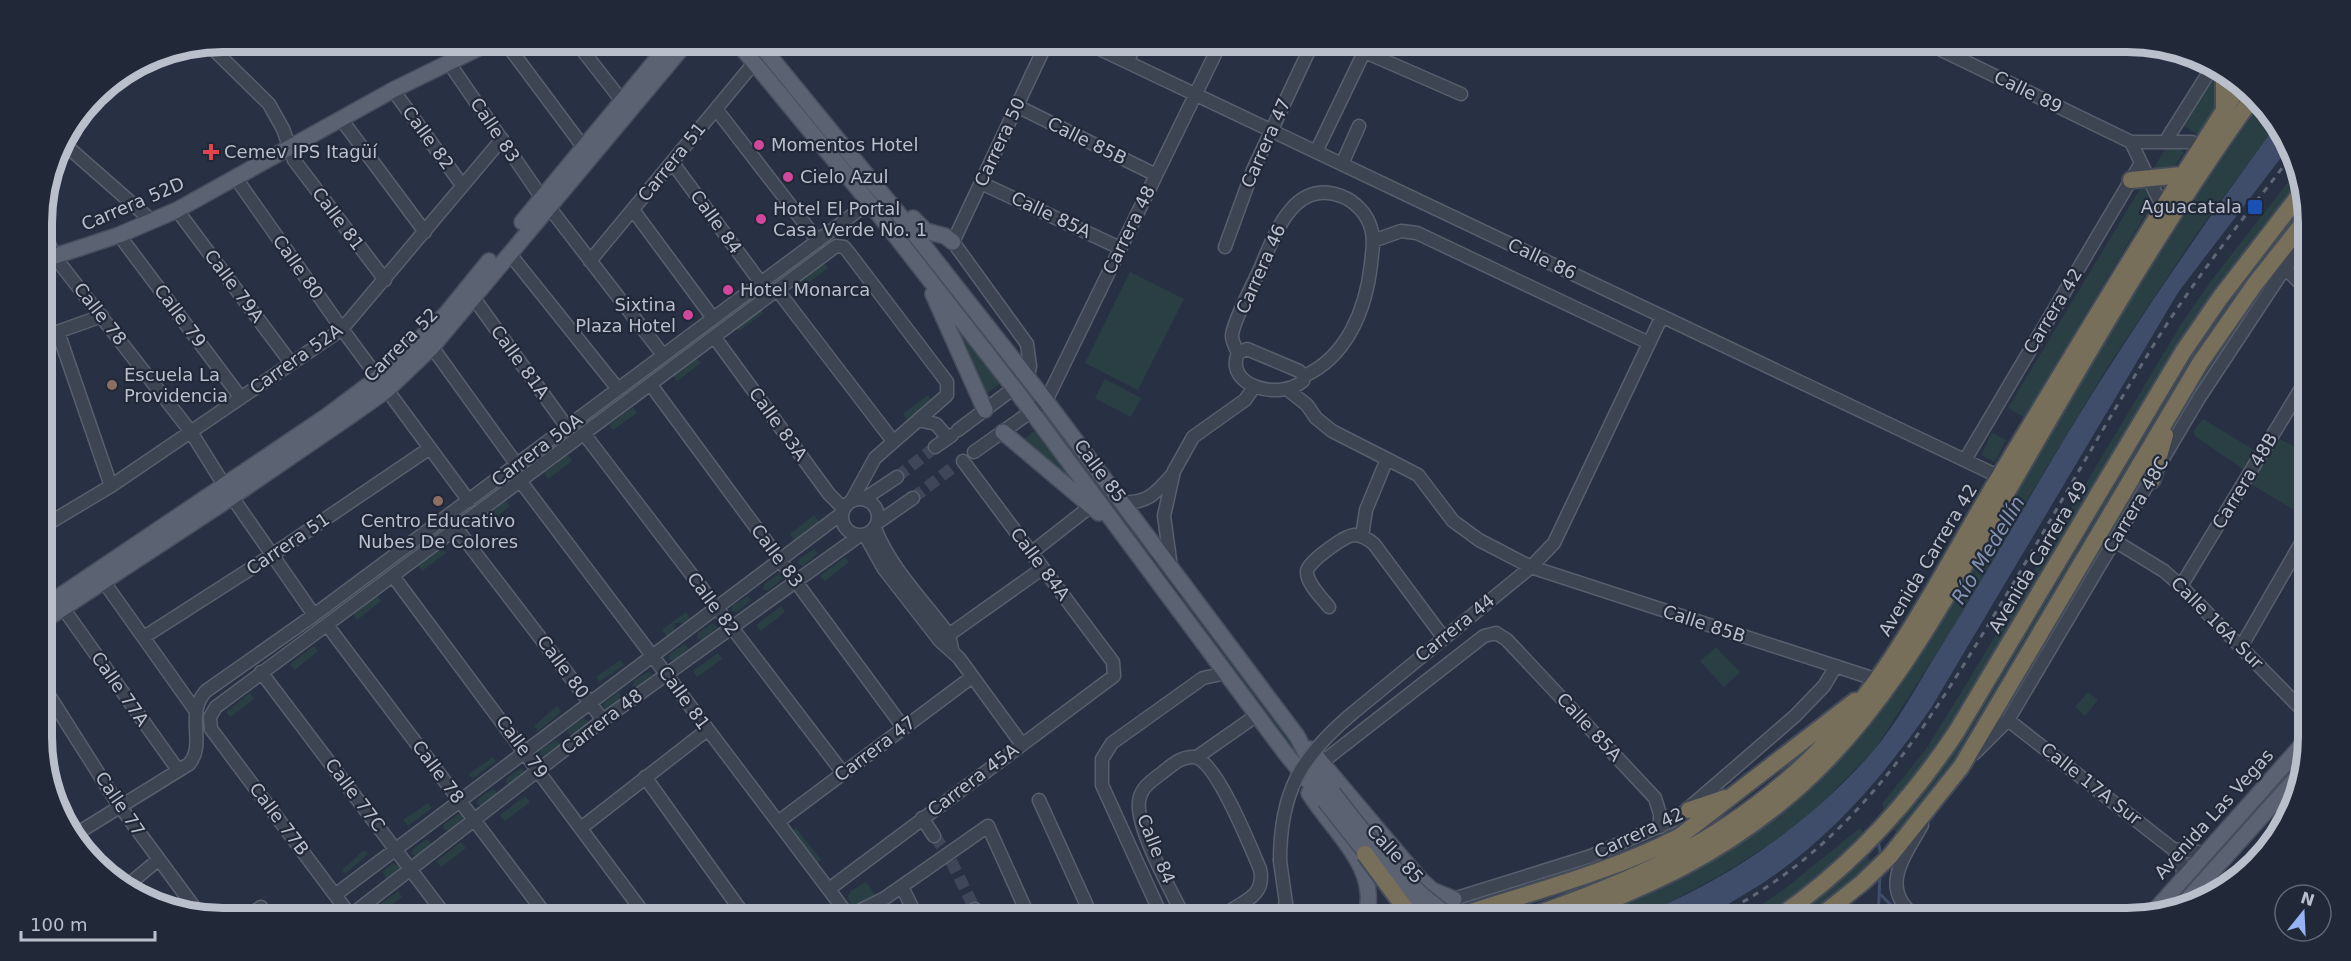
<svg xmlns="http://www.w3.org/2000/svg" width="2351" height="961" font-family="'DejaVu Sans',sans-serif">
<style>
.green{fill:#2a3f44}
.water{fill:#3f4d6b}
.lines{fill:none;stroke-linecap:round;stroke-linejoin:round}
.stream{stroke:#3f4d6b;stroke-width:3}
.minor-tunnel{stroke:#3e4658;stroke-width:12;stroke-dasharray:12 6;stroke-linecap:butt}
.minor-casing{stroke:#585f6d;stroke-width:15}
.major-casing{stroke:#464d5c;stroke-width:18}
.highway-casing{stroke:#444c5a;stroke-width:20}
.minor{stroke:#3d4452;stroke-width:12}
.major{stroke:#5b6372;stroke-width:15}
.highway{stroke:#786f5a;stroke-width:16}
.rail{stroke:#5f6879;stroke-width:3;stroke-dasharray:6 6;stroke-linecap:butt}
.minor-bridge-casing{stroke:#585f6d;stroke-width:15;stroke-linecap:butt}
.major-bridge-casing{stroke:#464d5c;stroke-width:18;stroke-linecap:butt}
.highway-bridge-casing{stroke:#444c5a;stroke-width:20;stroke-linecap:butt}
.minor-bridge{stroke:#3d4452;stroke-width:12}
.major-bridge{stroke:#5b6372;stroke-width:15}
.highway-bridge{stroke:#786f5a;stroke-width:16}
.hotel-dot{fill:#d1479c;stroke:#212938;stroke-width:2}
.health-dot{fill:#e0444e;stroke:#212938;stroke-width:2}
.transit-dot{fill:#1a4fb4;stroke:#212938;stroke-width:2}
.education-dot{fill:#8d6e63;stroke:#212938;stroke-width:2}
.labels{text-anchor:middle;stroke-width:4.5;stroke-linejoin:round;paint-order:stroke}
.street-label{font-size:18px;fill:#babfcc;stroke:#212938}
.poi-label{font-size:18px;fill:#babfcc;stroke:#212938;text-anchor:start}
.water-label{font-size:20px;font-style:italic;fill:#8393b2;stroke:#212938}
.rim{fill:none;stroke:#babfcc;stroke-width:8}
</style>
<rect width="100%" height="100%" fill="#283143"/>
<path class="green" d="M2215,77L2217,107L2199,135L2182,125Z
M2257,100L2264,104L2277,124L2197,233L2107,368L2029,497L1978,589L1875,749L1818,807L1779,839L1721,875L1656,909L1630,919H1581L1795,798Z
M2177,148L2184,152L2174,167L2154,168L2165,149Z
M2299,168L2302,181L2217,291L1966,706L1886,817L1882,804L1926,749L1967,683L2180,326L2211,281Z
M2146,188L2153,195L2152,203L2024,417L2008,408L2140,189Z
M2306,195L2307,206L2260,266L1963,752L1900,836L1893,829L1929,783L2174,373Z
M881,210L892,211L1016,371L1009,376Z
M823,262L828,268L804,286L800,280Z
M2281,265L2176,424L2215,352L2252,294Z
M1130,272L1184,299L1138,390L1085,363Z
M759,308L763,313L739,331L735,326Z
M947,309L1001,383L983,396Z
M696,358L701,363L677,381L673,376Z
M1105,379L1141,398L1131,417L1095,398Z
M928,395L932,401L907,420L903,414Z
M633,407L637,413L613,430L609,425Z
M2203,419L2262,455L2277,438L2308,453V536L2305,526L2308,521L2304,516L2248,482L2250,474L2195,436L2193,431Z
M1036,430L1091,501L1023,440Z
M1992,433L2006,440L1995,462L1981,455Z
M1069,438L1153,553L1146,558L1062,444Z
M568,455L572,461L548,479L544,473Z
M2149,460L2145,480L2006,716L1990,732Z
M506,501L510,506L486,525L482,519Z
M814,515L819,521L794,540L790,534Z
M441,547L446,553L422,571L418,565Z
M814,549L818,553L803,566L798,564L799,559Z
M845,557L849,562L825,581L820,576Z
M779,574L783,578L768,591L763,589L764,584Z
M1185,595L1296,745L1289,750L1179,600Z
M377,596L381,601L357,620L353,614Z
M748,596L751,600L737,612L731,611L733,605Z
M781,606L785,612L761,631L756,625Z
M686,612L690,618L683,623H675L674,630L667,636L662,630Z
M713,623L717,627L702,640L697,638L698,633Z
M685,644L688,648L674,661L668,659L670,654Z
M314,646L318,651L295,670L290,664Z
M1716,647L1740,672L1724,687L1700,661Z
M718,653L722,659L697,677L693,671Z
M620,660L624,665L599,682L596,677Z
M649,671L652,675L638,687L632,686L634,681Z
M619,692L622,699L609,709L603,707L605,702Z
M2088,692L2098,700L2085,716L2075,707Z
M250,693L254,699L230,717L226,712Z
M557,706L561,712L538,731L534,726Z
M584,718L588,722L573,735L567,733L569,728Z
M556,740L560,744L545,756L540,755L541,749Z
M2307,749L2305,760L2170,912L2155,915Z
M493,757L496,761L472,779L469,774Z
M522,768L525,774L511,785L506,783L507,778Z
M493,789L497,793L482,806L477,804L478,799Z
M525,796L530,802L505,821L500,815Z
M428,803L432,808L408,826L403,820Z
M459,814L463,818L449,831L443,829L444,824Z
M796,828L821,860L815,864L791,832Z
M1860,828L1865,835L1811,883L1777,908L1760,919H1740L1782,891Z
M427,839L431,843L417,856L411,854L413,849Z
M461,842L466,848L441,867L437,861Z
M364,850L368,854L345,874L342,870Z
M1868,854L1870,865L1804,919H1785L1827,889Z
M393,863L400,867L388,880L382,872Z
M866,882L878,898L855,906L850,905L848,896L851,891Z
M398,891L402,897L377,916L373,910Z"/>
<path class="water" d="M2277,124L2290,146L2179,291L1931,708C1879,783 1820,851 1740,897C1728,904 1713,915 1699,919C1681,923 1650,919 1630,919C1723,884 1809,825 1874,750C1897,723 1915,689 1934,658C1981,584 2023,507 2068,433C2133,326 2203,225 2277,124Z"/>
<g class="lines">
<path class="stream" d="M1878,840L1881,857
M1881,895L1905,919
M1878,919L1880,875"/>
<path class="minor-tunnel" d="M897,477L935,447
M913,498L952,468
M934,836L945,850
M951,861L975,909"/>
<g class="minor-casing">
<path id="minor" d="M505,42L584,148
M576,42L622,101
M649,42L659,57
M1085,42L2000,477
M1342,42L1461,94
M1925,42L2131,142H2192L2200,147
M209,45L269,104L283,129L294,160L385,280
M1127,62L1137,42
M449,63L542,198
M393,90L462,185
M1017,106L1156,175
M716,109L818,241
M341,119L425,232
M62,142L152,221
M2131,142L2162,206
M2165,142L2211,69
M1316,152L1369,42
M672,162L761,283
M1342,164L1359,126
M235,177L342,329L469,501
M981,183L1120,248
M549,207L663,355
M177,210L291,363
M633,210L713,318
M43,229L54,256L191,432L224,485
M119,235L241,398
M1373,241L1401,231L1417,233L1649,343
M1225,247L1253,170L1313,42
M509,253L618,389
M590,261L754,63
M2285,268L2308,291
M778,291L893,441
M473,297L567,427
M58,332L111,486
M43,337L102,316
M715,338L829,494L843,508
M432,347L517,465
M1247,349L1299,371L1304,376L1303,381C1279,401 1224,386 1238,353Z
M1238,353C1236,348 1232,342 1232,336C1232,324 1254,282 1260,269C1274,236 1293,178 1341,196C1355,201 1367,214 1371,228C1375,240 1372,252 1371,264C1366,309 1347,357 1304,376
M1028,378L1030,366L1027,344L953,242L1047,42
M651,385L903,727
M1287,389L1307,405L1316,418L1332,431L1387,459L1366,510L1362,536
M918,420L936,424L948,438
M958,430L1014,388
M585,435L843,773
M935,447L952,435
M974,452L1046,401L1221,42
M1387,459L1418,475L1453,521L1479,540L1531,567L1878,680
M1965,460L2141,163
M521,482L848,915
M232,497L314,615
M842 517a18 18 0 1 1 36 0a18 18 0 1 1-36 0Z
M864,499L897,477
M1122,502C1147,504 1156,493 1172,475
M877,523L913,498
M44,526L111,486L342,329L502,139
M875,528C890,568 924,601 949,635L952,649
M457,529L603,720
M865,535L884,569L940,641L959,658L1021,743
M2115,541L2164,571L2181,586L2309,717
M1031,553L1091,506
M1171,567L1164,516L1174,471L1193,437L1245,400L1254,387
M393,576L648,919
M104,582L195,710
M2181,586L2308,377
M1329,607C1322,598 1306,583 1307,571C1308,562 1344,536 1354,535C1362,535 1368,539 1374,544L1443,637
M63,608L178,770
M327,625L549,919
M144,637L272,555L430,448
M943,639L1043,568
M2241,647L2308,531
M261,672L448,919
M45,689L116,801L200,915
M1354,712L1531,567L1554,543L1662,316
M2008,720L2173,849L2181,862L2184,877
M1975,753L2008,720L2199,398L2285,268L2308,239
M1197,757L1257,715
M1316,767L1484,636L1496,633L1507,640L1655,798L1660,814V827
M645,777L747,919
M1039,800L1093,919
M922,818L934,836
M778,822L972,677
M581,828L707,730
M76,834L189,764C207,743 184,715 206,691L314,615L863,207L869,202L876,186
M2173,849L2205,853
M128,885L158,860
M902,887L918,919
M829,889L1114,676L1113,662L963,461
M335,895L841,514
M1447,901L1591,856L1676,819L1795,716L1824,686L1836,666
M975,909L979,919
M350,916L603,720L859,536
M244,919L261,907L269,919
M353,919L211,729L210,717L216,707L836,246L844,247L849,253L947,382V395L875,458L852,500
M843,919L885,898L988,826L1030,919
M1163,919L1102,785V759L1112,743L1203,678L1226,673
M1185,919C1171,890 1142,840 1139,809C1137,791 1148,783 1162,773C1171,766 1181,756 1194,757C1216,760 1251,848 1260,869C1265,892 1250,899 1233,909L1236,919
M1279,919L1286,903L1280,861
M1393,919L1416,911
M1919,919C1877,890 1903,859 1922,825"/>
</g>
<g class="major-casing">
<path id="major" d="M737,42L869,202L1014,388L1286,754L1325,801
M758,42L906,223L1046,401L1297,736L1314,769L1333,793
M913,218L926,231L945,236L953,242
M522,222L671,42
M43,260L119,235L177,210L393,90L491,42
M933,294L985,410
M1003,432L1099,513
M45,606L327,416L379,377L446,314L489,261
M45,620L232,497L350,416L387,390L432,347L687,42
M1310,749L1419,878L1432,890L1454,899
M1309,793C1333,832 1382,869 1365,919
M2177,911L2304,769
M2149,917L2309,737"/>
</g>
<g class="highway-casing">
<path id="highway" d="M2224,77V109
M2131,180L2182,175
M2152,480L2165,435
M1689,810L1725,798
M1450,919C1527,893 1606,874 1679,837L1855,701
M1523,919C1629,882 1710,849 1796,772C1884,693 1935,585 1995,484C2075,351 2155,218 2239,87
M1565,919C1653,884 1718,856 1791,794C1888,711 1947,594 2011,485C2087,354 2164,220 2253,97
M1776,919C1850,868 1908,805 1957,731L2183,352L2220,298L2304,189
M1817,919L1862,883L1890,856L1961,767L2200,363L2255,284L2307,218"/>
</g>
<use href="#minor" class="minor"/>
<use href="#major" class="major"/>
<use href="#highway" class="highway"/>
<path class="rail" d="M1711,919C1850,851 1922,735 1999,607C2051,521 2100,432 2153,346C2195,278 2245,216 2294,153"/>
<g class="minor-bridge-casing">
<path id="minor-bridge" d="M1280,861C1280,791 1301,756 1354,712"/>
</g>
<g class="major-bridge-casing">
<path id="major-bridge" d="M1333,793C1369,839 1404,887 1454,919
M1325,801L1373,862
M1392,881L1435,919"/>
</g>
<g class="highway-bridge-casing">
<path id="highway-bridge" d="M1365,854L1413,919"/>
</g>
<use href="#minor-bridge" class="minor-bridge"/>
<use href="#major-bridge" class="major-bridge"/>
<use href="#highway-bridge" class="highway-bridge"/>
</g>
<g class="hotel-dot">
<circle cx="759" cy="145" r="6"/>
<circle cx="788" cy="177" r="6"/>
<circle cx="761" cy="219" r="6"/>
<circle cx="728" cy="290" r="6"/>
<circle cx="688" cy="315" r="6"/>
</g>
<path class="health-dot" d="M208 143h6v6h6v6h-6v6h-6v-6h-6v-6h6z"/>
<rect class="transit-dot" x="2247" y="199" width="16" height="16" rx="3"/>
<g class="education-dot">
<circle cx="112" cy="385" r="6"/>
<circle cx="438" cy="501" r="6"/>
</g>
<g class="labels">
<g class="street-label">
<text transform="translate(2028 92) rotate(26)" y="6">Calle 89</text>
<text transform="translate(495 130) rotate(56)" y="6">Calle 83</text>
<text transform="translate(428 138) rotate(54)" y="6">Calle 82</text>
<text transform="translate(1087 141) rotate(26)" y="6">Calle 85B</text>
<text transform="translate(1000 142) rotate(-65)" y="6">Carrera 50</text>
<text transform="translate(1266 143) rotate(-66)" y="6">Carrera 47</text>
<text transform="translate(672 162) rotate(-51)" y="6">Carrera 51</text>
<text transform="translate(133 204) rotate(-23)" y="6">Carrera 52D</text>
<text transform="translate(1051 215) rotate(25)" y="6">Calle 85A</text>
<text transform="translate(338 219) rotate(53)" y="6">Calle 81</text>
<text transform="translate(716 222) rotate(54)" y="6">Calle 84</text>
<text transform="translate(1129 230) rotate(-64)" y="6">Carrera 48</text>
<text transform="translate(1542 259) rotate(25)" y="6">Calle 86</text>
<text transform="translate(298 267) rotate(55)" y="6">Calle 80</text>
<text transform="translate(1261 269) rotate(-66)" y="6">Carrera 46</text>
<text transform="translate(234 286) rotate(53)" y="6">Calle 79A</text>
<text transform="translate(2053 311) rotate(-59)" y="6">Carrera 42</text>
<text transform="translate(100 314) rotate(52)" y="6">Calle 78</text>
<text transform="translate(180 316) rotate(53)" y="6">Calle 79</text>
<text transform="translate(401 345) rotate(-45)" y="6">Carrera 52</text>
<text transform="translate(296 359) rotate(-35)" y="6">Carrera 52A</text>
<text transform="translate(520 362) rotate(54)" y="6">Calle 81A</text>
<text transform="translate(778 424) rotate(54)" y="6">Calle 83A</text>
<text transform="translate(537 450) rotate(-37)" y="6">Carrera 50A</text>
<text transform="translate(1100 471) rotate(53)" y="6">Calle 85</text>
<text transform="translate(2245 481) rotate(-59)" y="6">Carrera 48B</text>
<text transform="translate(2136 505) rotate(-59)" y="6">Carrera 48C</text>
<text transform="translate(288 544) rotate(-34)" y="6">Carrera 51</text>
<text transform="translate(777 556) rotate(53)" y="6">Calle 83</text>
<text transform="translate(2038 557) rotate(-59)" y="6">Avenida Carrera 49</text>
<text transform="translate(1928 560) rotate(-59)" y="6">Avenida Carrera 42</text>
<text transform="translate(1040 564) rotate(53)" y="6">Calle 84A</text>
<text transform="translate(713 604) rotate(53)" y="6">Calle 82</text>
<text transform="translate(2217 623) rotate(45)" y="6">Calle 16A Sur</text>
<text transform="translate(1704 624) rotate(18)" y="6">Calle 85B</text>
<text transform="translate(1455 628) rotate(-39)" y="6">Carrera 44</text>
<text transform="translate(563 667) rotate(53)" y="6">Calle 80</text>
<text transform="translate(120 689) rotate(55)" y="6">Calle 77A</text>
<text transform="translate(684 698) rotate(54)" y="6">Calle 81</text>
<text transform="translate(602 722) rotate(-37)" y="6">Carrera 48</text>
<text transform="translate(1589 727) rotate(47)" y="6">Calle 85A</text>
<text transform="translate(522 747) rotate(53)" y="6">Calle 79</text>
<text transform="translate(875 749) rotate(-37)" y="6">Carrera 47</text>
<text transform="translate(438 772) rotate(53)" y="6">Calle 78</text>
<text transform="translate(973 780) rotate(-37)" y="6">Carrera 45A</text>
<text transform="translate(2091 784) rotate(38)" y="6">Calle 17A Sur</text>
<text transform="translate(355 795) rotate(53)" y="6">Calle 77C</text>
<text transform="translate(120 804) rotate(56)" y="6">Calle 77</text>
<text transform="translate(2214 814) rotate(-48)" y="6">Avenida Las Vegas</text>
<text transform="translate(279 819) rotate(53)" y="6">Calle 77B</text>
<text transform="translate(1639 833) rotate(-25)" y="6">Carrera 42</text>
<text transform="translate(1156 849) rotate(68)" y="6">Calle 84</text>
<text transform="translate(1395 854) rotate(47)" y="6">Calle 85</text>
</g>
<g class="poi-label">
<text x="771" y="151">Momentos Hotel</text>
<text x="224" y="158">Cemev IPS Itagüí</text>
<text x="800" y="183">Cielo Azul</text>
<text x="2242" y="213" text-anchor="end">Aguacatala</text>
<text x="773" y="215">Hotel El Portal<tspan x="773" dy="21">Casa Verde No. 1</tspan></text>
<text x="740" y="296">Hotel Monarca</text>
<text x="676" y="311" text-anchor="end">Sixtina<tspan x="676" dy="21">Plaza Hotel</tspan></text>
<text x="124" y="381">Escuela La<tspan x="124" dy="21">Providencia</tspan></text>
<text x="438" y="527" text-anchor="middle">Centro Educativo<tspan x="438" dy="21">Nubes De Colores</tspan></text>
</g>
<g class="water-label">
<text transform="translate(1988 550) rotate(-59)" y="7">Río Medellín</text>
</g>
</g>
<path d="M0 0H2351V961H0ZM223 52H2127A171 171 0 0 1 2298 223V737A171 171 0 0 1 2127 908H223A171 171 0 0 1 52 737V223A171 171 0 0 1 223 52Z" fill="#212938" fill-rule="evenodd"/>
<path class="rim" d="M223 52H2127A171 171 0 0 1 2298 223V737A171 171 0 0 1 2127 908H223A171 171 0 0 1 52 737V223A171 171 0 0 1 223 52Z"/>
<g transform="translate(2303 913) rotate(18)"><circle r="28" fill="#212938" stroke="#5e6573" stroke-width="1.5"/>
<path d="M0-4.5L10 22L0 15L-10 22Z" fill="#97b3f5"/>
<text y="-9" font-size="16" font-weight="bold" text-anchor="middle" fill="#babfcc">N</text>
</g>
<path d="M21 931v9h134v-9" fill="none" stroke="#babfcc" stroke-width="3"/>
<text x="30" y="931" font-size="18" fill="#babfcc" stroke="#212938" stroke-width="4.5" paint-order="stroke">100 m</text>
</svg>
